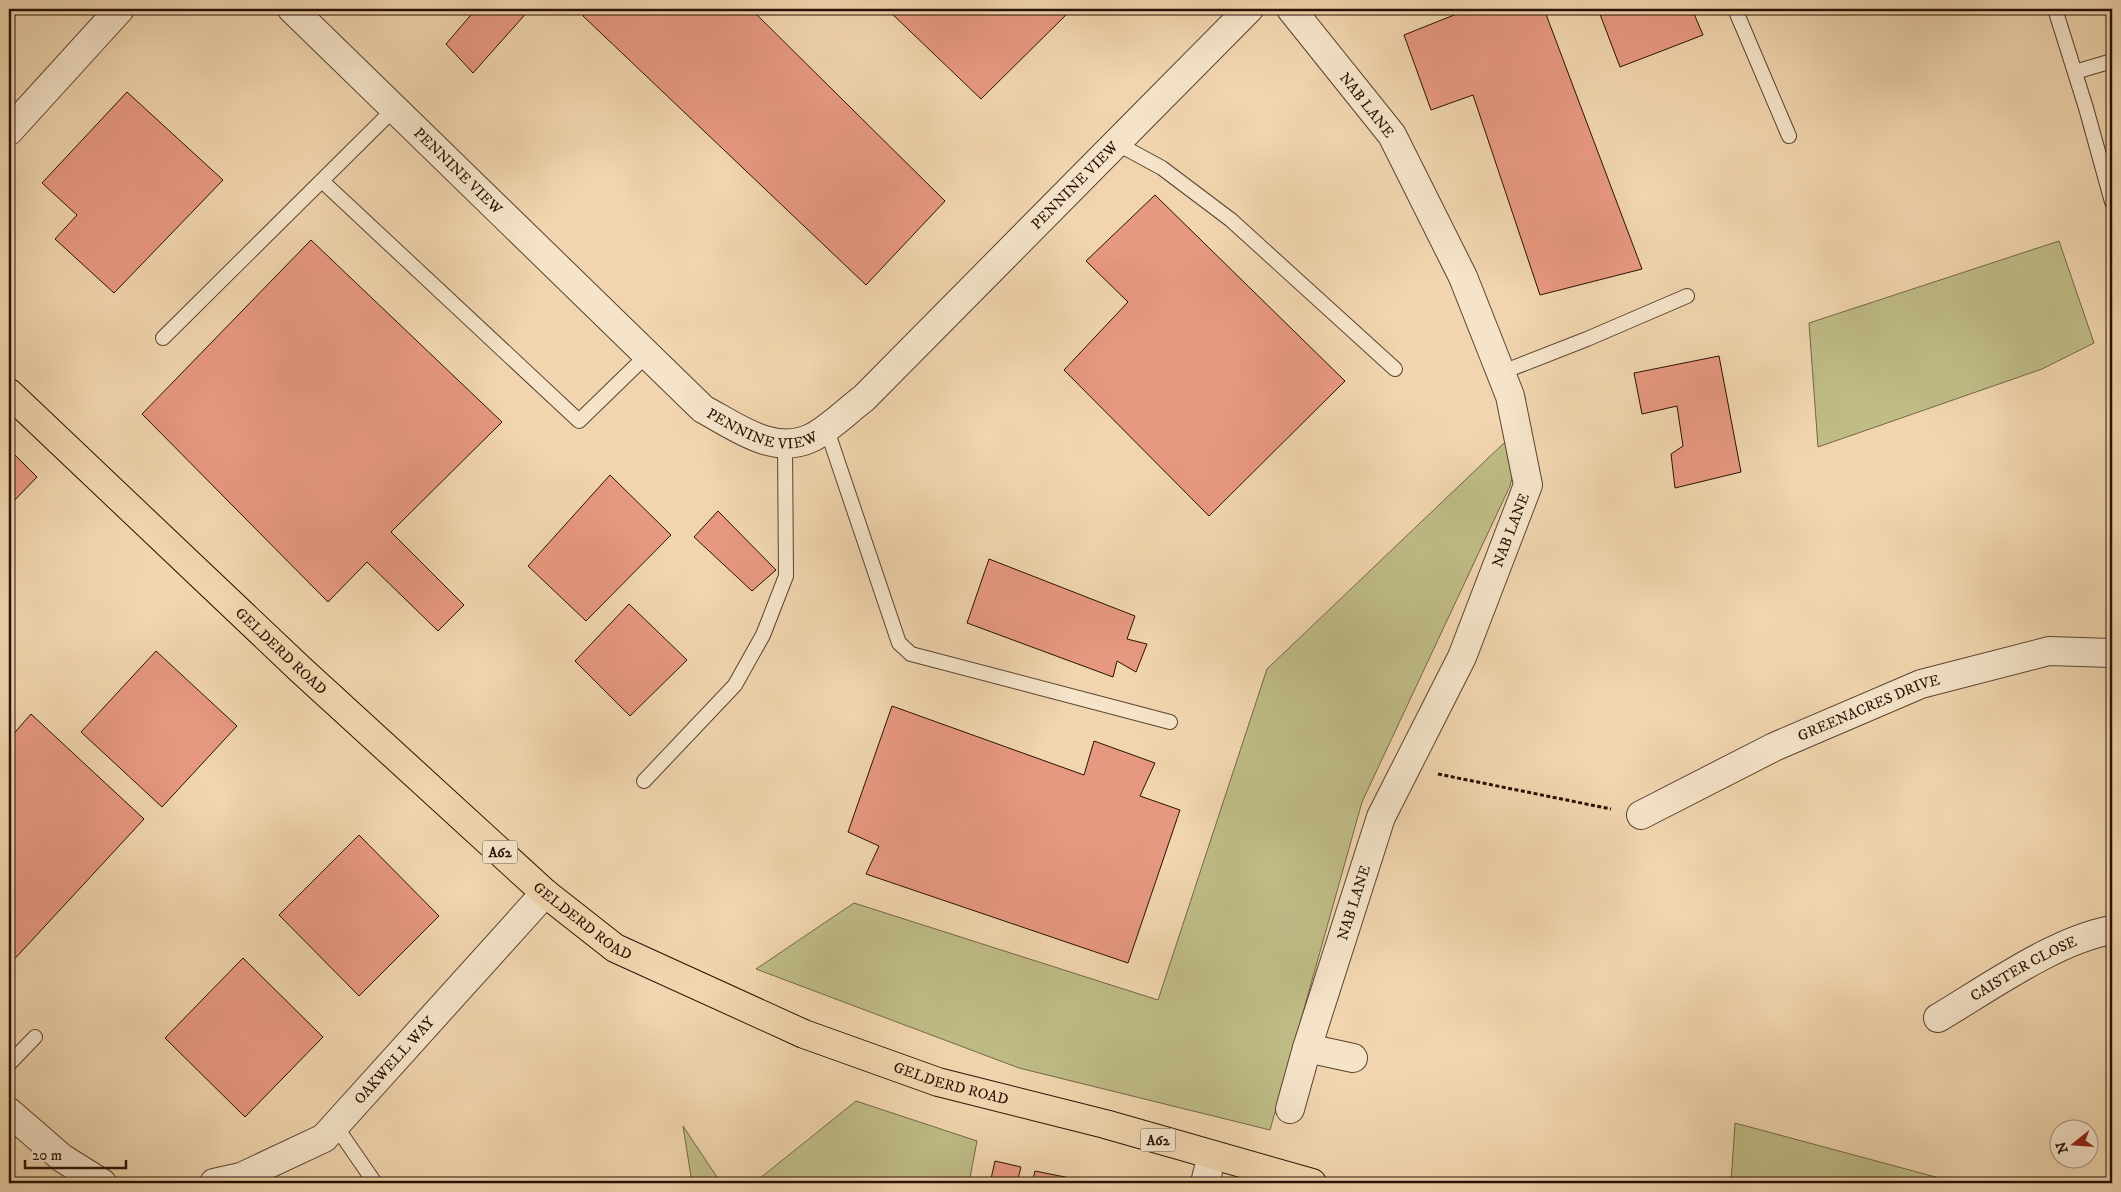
<svg xmlns="http://www.w3.org/2000/svg" width="2121" height="1192" font-family="'IM FELL DW Pica',serif">
<style>
.green{fill:#bfbc86;stroke:#746646}
.building{fill:#e79880;stroke:#281105}
.lines{fill:none;stroke-linecap:round;stroke-linejoin:round}
.service-casing{stroke:#5a422f;stroke-width:16}
.minor-casing{stroke:#5a422f;stroke-width:30}
.primary-casing{stroke:#281105;stroke-width:30}
.path{stroke:#281105;stroke-width:3;stroke-dasharray:4 2.5;stroke-linecap:butt}
.service{stroke:#f5e4ca;stroke-width:14}
.minor{stroke:#f5e4ca;stroke-width:28}
.primary{stroke:#f0d5ae;stroke-width:28}
.labels{text-anchor:middle;stroke-width:4;stroke-linejoin:round;paint-order:stroke}
.shield{fill:#f5e4ca;stroke:#665040;stroke-width:1}
.shield-label{font-size:14px;font-weight:bold;fill:#281105}
.street-label{font-size:15px;fill:#281105;stroke:#f5e4ca}
</style>
<rect width="100%" height="100%" fill="#f0d5ae"/>
<filter id="stains"><feTurbulence type="fractalNoise" baseFrequency=".004" numOctaves="4"/><feColorMatrix values="0 0 0 0 .2 0 0 0 0 .09 0 0 0 0 .02 0 0 0 .5 -.17"/></filter>
<radialGradient id="worn" r=".72"><stop offset=".6" stop-color="#630" stop-opacity="0"/><stop offset="1" stop-color="#630" stop-opacity=".3"/></radialGradient>
<path class="green" d="M2059,241L2094,343L2042,369L1818,447L1809,323Z
M1526,422L1510,486L1362,802L1270,1130L1019,1068L756,969L854,903L1158,1000L1267,669Z
M856,1101L977,1141L969,1183H754Z
M1735,1123L1958,1183H1731Z
M683,1126L721,1183H692Z"/>
<path class="building" d="M476,9H530L473,73L446,44Z
M590,9H751L945,201L866,285L583,16Z
M887,9H1072L981,99Z
M1469,9H1544L1642,269L1540,295L1473,95L1431,110L1404,35Z
M1598,9H1692L1703,35L1620,67Z
M127,92L223,180L114,293L55,239L77,215L42,183Z
M1155,195L1345,381L1209,516L1064,370L1128,302L1086,261Z
M311,240L502,422L391,532L464,605L438,631L367,562L328,602L142,414Z
M1719,356L1741,472L1675,488L1671,454L1683,446L1677,406L1642,414L1634,373Z
M9,449L37,477L9,506Z
M610,475L671,535L586,621L528,566Z
M718,511L776,570L752,591L694,537Z
M989,559L1135,616L1127,639L1147,644L1136,672L1117,661L1113,677L967,623Z
M629,604L687,660L630,716L575,661Z
M156,651L237,726L162,807L81,732Z
M892,706L1084,775L1094,741L1155,763L1140,796L1180,810L1128,963L866,874L879,846L848,832Z
M31,714L144,819L9,965V739Z
M359,835L439,916L359,996L279,915Z
M243,958L323,1037L245,1117L165,1038Z
M995,1161L1021,1167L1017,1183H990Z
M1035,1171L1085,1181L1084,1183H1032Z"/>
<g class="lines">
<g class="service-casing">
<path id="service" d="M1735,9L1789,136
M2055,9L2086,108L2112,202
M2075,72L2112,61
M1116,143L1162,168L1231,220L1395,369
M322,181L579,421L647,355
M163,338L394,109
M1500,373L1587,339L1687,296
M826,427L899,643L911,654L1170,722
M644,781L735,685L763,635L786,576L785,445
M9,1064L35,1037
M335,1125L375,1183"/>
</g>
<g class="minor-casing">
<g id="minor">
<path id="s1" d="M292,9L703,409C735,426 773,456 811,438C828,430 848,410 864,398L1249,9"/>
<path d="M9,131L120,9"/>
<path id="s2" d="M1641,815L1774,747L1921,684L2049,651L2112,653"/>
<path id="s3" d="M1938,1018C1987,989 2057,939 2112,930"/>
<path d="M1307,1048L1353,1058"/>
<path id="s4" d="M1290,1109L1307,1048L1381,817L1462,657L1528,485L1510,396L1463,277L1392,135L1291,9"/>
<path d="M9,1112L62,1158L102,1183"/>
<path id="s5" d="M214,1183L241,1177L324,1138L545,893"/>
<path d="M1205,1183L1212,1155"/>
</g>
</g>
<g class="primary-casing">
<g id="primary">
<path id="s6" d="M9,393L300,669L545,893L615,948L804,1034L938,1082L1105,1124L1312,1183"/>
</g>
</g>
<path class="path" d="M1438,774L1611,809"/>
<use href="#service" class="service"/>
<use href="#minor" class="minor"/>
<use href="#primary" class="primary"/>
</g>
<g class="labels">
<g class="shield">
<rect x="482.5" y="840.5" width="35" height="23" rx="4"/>
<rect x="1140.5" y="1128.5" width="35" height="23" rx="4"/>
</g>
<g class="shield-label">
<text x="500" y="857">A62</text>
<text x="1158" y="1145">A62</text>
</g>
<g class="street-label">
<text transform="translate(1367 105) rotate(52)" y="5">NAB LANE</text>
<text dy="5" stroke="none"><textPath href="#s1" startOffset="232">PENNINE VIEW</textPath></text>
<text dy="5" stroke="none"><textPath href="#s1" startOffset="1056">PENNINE VIEW</textPath></text>
<text dy="5" stroke="none"><textPath href="#s1" startOffset="638">PENNINE VIEW</textPath></text>
<text dy="5" stroke="none"><textPath href="#s4" startOffset="621">NAB LANE</textPath></text>
<text dy="5" stroke="none"><textPath href="#s6" startOffset="375">GELDERD ROAD</textPath></text>
<text dy="5" stroke="none"><textPath href="#s2" startOffset="252">GREENACRES DRIVE</textPath></text>
<text dy="5" stroke="none"><textPath href="#s4" startOffset="216">NAB LANE</textPath></text>
<text dy="5" stroke="none"><textPath href="#s6" startOffset="780">GELDERD ROAD</textPath></text>
<text dy="5" stroke="none"><textPath href="#s3" startOffset="99">CAISTER CLOSE</textPath></text>
<text dy="5" stroke="none"><textPath href="#s5" startOffset="224">OAKWELL WAY</textPath></text>
<text dy="5" stroke="none"><textPath href="#s6" startOffset="1185">GELDERD ROAD</textPath></text>
</g>
</g>
<rect width="2121" height="1192" fill="none" stroke="#f0d5ae" stroke-width="30"/>
<rect x="10" y="10" width="2101" height="1172" fill="none" stroke="#281105" stroke-width="2.5"/>
<rect x="15" y="15" width="2091" height="1162" fill="none" stroke="#281105"/>
<g transform="translate(2074 1144) rotate(253)"><circle r="24" fill="#f5e4ca" stroke="#a3907b"/>
<path d="M0-4L9 19L0 12L-9 19Z" fill="#8f2418"/>
<text y="-8" font-size="14" font-weight="bold" text-anchor="middle" fill="#281105">N</text>
</g>
<path d="M25 1160v8h101v-8" fill="none" stroke="#281105" stroke-width="2.5"/>
<text x="32" y="1160" font-size="15" fill="#281105" stroke="#f5e4ca" stroke-width="4" paint-order="stroke">20 m</text>
<rect width="100%" height="100%" filter="url(#stains)"/>
<rect width="100%" height="100%" fill="url(#worn)"/>
</svg>
